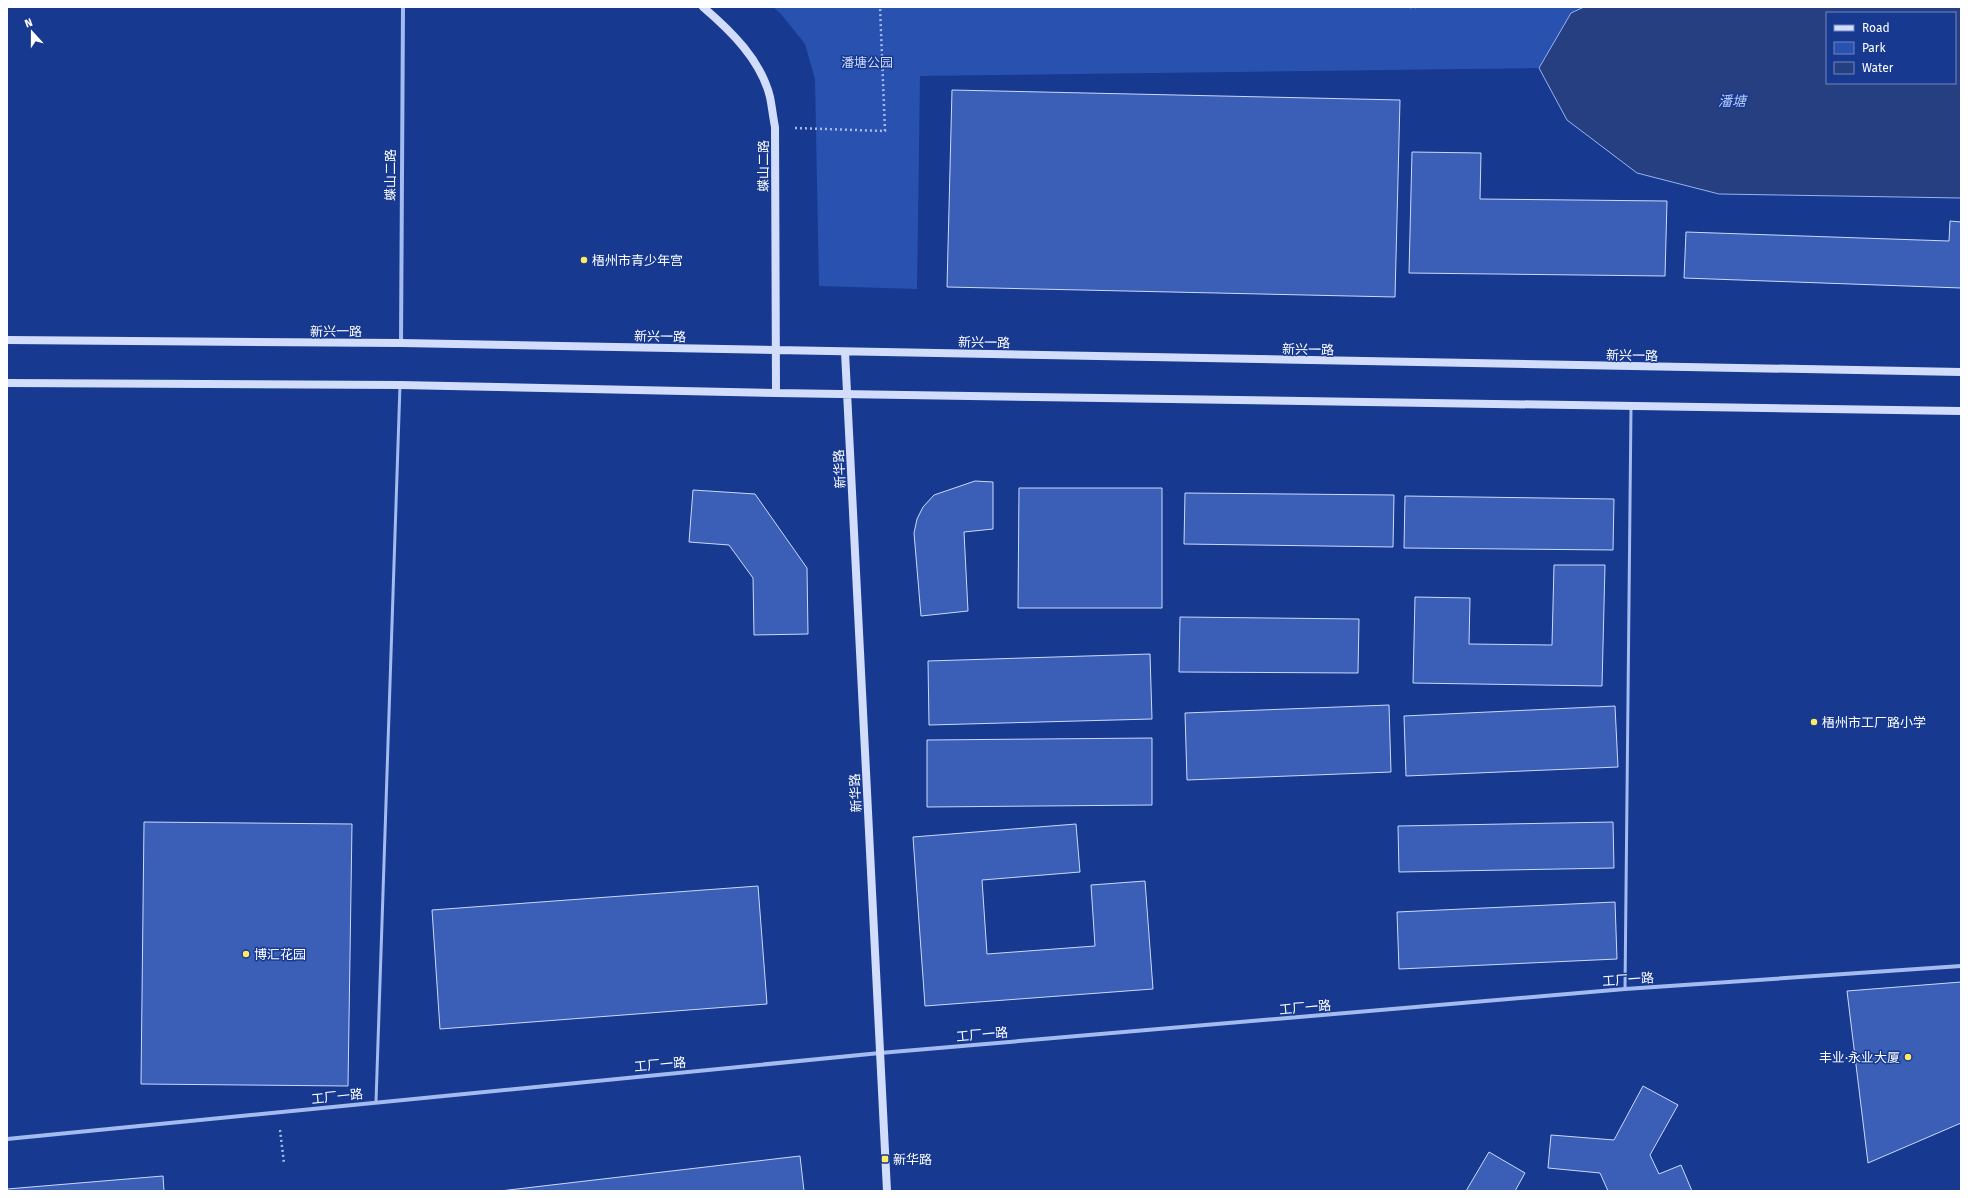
<svg xmlns="http://www.w3.org/2000/svg" width="1968" height="1198" font-family="'Fira Sans','Noto Sans SC',sans-serif">
<style>
.green{fill:#2951af}
.water{fill:#263f80;stroke:#96b3f2;fill-rule:evenodd}
.building{fill:#3b5fb7;stroke:#cbd9fb}
.lines{fill:none;stroke-linecap:round;stroke-linejoin:round}
.path{stroke:#a4bbf0;stroke-width:2.5;stroke-dasharray:2 3;stroke-linecap:butt}
.lane{stroke:#a4bbf0;stroke-width:3}
.street{stroke:#a4bbf0;stroke-width:4}
.secondary{stroke:#d2ddfb;stroke-width:8}
.poi-dot{fill:#ffea63;stroke:#173990;stroke-width:1.5}
.labels{text-anchor:middle;stroke-width:3;stroke-linejoin:round;paint-order:stroke}
.park-label{font-size:13px;fill:#cbd9fb;stroke:#173990}
.street-label{font-size:13px;fill:#fff;stroke:#173990}
.poi-label{font-size:13px;fill:#fff;stroke:#173990;text-anchor:start}
.water-label{font-size:14px;font-style:italic;fill:#b0c6f7;stroke:#173990}
</style>
<rect width="100%" height="100%" fill="#173990"/>
<path class="green" d="M773,7H1584L1571,13L1539,68L920,76L917,289L819,286L815,79L805,44L781,14Z"/>
<path class="water" d="M1584,7H1961V198L1719,194L1637,173L1567,120L1539,68L1571,13ZM1827,13H1955V83H1827Z"/>
<path class="building" d="M952,90L1400,100L1395,297L947,287Z
M1412,152L1481,153L1480,199L1667,201L1665,276L1409,273Z
M1950,221L1961,222V288L1684,278L1686,232L1949,241Z
M975,481L993,482V529L964,532L968,611L921,616L914,533L917,519L923,507L934,495Z
M1019,488H1162V608H1018Z
M693,490L755,494L807,568L808,634L754,635L753,578L729,545L689,542Z
M1185,493L1394,495L1393,547L1184,544Z
M1405,496L1614,499L1613,550L1404,548Z
M1554,565H1605L1602,686L1413,683L1415,597L1470,598L1469,644L1552,645Z
M1180,617L1359,619L1358,673L1179,672Z
M1150,654L1152,719L929,725L928,661Z
M1389,705L1391,772L1187,780L1185,713Z
M1615,706L1618,767L1406,776L1404,716Z
M1152,738V805L927,807V740Z
M144,822L352,824L348,1086L141,1084Z
M1613,822L1614,868L1399,872L1398,826Z
M1076,824L1080,872L982,880L987,954L1095,946L1091,885L1145,881L1153,989L925,1006L913,837Z
M758,886L767,1004L440,1029L432,910Z
M1615,902L1617,959L1399,969L1397,912Z
M1961,982V1123L1868,1163L1847,991Z
M1643,1086L1678,1105L1650,1155L1659,1174L1681,1165L1692,1191H1608L1600,1173L1548,1168L1551,1135L1614,1140Z
M1489,1152L1525,1173L1515,1191H1466Z
M800,1156L804,1191H500Z
M163,1176L164,1191H7V1189Z"/>
<g class="lines">
<path class="path" d="M1410,7H1416
M795,128L885,131L880,7
M280,1130L284,1163"/>
<path class="lane" d="M1625,989L1631,407
M376,1102L400,385"/>
<path class="street" d="M401,343L403,7
M7,1139L880,1053L1625,989L1961,966"/>
<path class="secondary" d="M703,7C731,31 761,60 770,97C772,107 773,117 775,127L776,393
M7,340L401,343L1961,372
M845,352L887,1191
M7,383L400,385L776,393L1961,411"/>
</g>
<g class="poi-dot">
<circle cx="584" cy="260" r="4"/>
<circle cx="1814" cy="722" r="4"/>
<circle cx="246" cy="954" r="4"/>
<circle cx="1908" cy="1057" r="4"/>
<rect x="881" y="1155" width="8" height="8" rx="2"/>
</g>
<g class="labels">
<g class="park-label">
<text x="867" y="67">潘塘公园</text>
</g>
<g class="street-label">
<text transform="translate(763 166) rotate(-90)" y="5">蝶山二路</text>
<text transform="translate(390 175) rotate(-90)" y="5">蝶山二路</text>
<text x="336" y="336">新兴一路</text>
<text transform="translate(660 336) rotate(1)" y="5">新兴一路</text>
<text transform="translate(984 342) rotate(1)" y="5">新兴一路</text>
<text transform="translate(1308 349) rotate(1)" y="5">新兴一路</text>
<text transform="translate(1632 355) rotate(1)" y="5">新兴一路</text>
<text transform="translate(839 469) rotate(-93)" y="5">新华路</text>
<text transform="translate(855 793) rotate(-93)" y="5">新华路</text>
<text transform="translate(1628 979) rotate(-4)" y="5">工厂一路</text>
<text transform="translate(1305 1007) rotate(-5)" y="5">工厂一路</text>
<text transform="translate(982 1034) rotate(-5)" y="5">工厂一路</text>
<text transform="translate(660 1064) rotate(-5)" y="5">工厂一路</text>
<text transform="translate(337 1096) rotate(-6)" y="5">工厂一路</text>
</g>
<g class="poi-label">
<text x="592" y="265">梧州市青少年宫</text>
<text x="1822" y="727">梧州市工厂路小学</text>
<text x="254" y="959">博汇花园</text>
<text x="1900" y="1062" text-anchor="end">丰业·永业大厦</text>
<text x="893" y="1164">新华路</text>
</g>
<g class="water-label">
<text x="1732" y="106">潘塘</text>
</g>
</g>
<rect width="1968" height="1198" fill="none" stroke="#ffffff" stroke-width="16"/>
<rect x="1826" y="12" width="130" height="72" fill="#173990" stroke="#7488bc"/>
<rect x="1834" y="25" width="20" height="6" fill="#d2ddfb" stroke="#7488bc"/>
<text x="1862" y="32" font-size="12" fill="#ffffff">Road</text>
<rect x="1834" y="42" width="20" height="12" fill="#2951af" stroke="#7488bc"/>
<text x="1862" y="52" font-size="12" fill="#ffffff">Park</text>
<rect x="1834" y="62" width="20" height="12" fill="#263f80" stroke="#7488bc"/>
<text x="1862" y="72" font-size="12" fill="#ffffff">Water</text>
<g transform="translate(32 32) rotate(339)" stroke="#173990" stroke-width="3" paint-order="stroke">
<path d="M0-3L7 15L0 10L-7 15Z" fill="#ffffff"/>
<text y="-6" font-size="11" font-weight="bold" text-anchor="middle" fill="#ffffff">N</text>
</g>
</svg>
